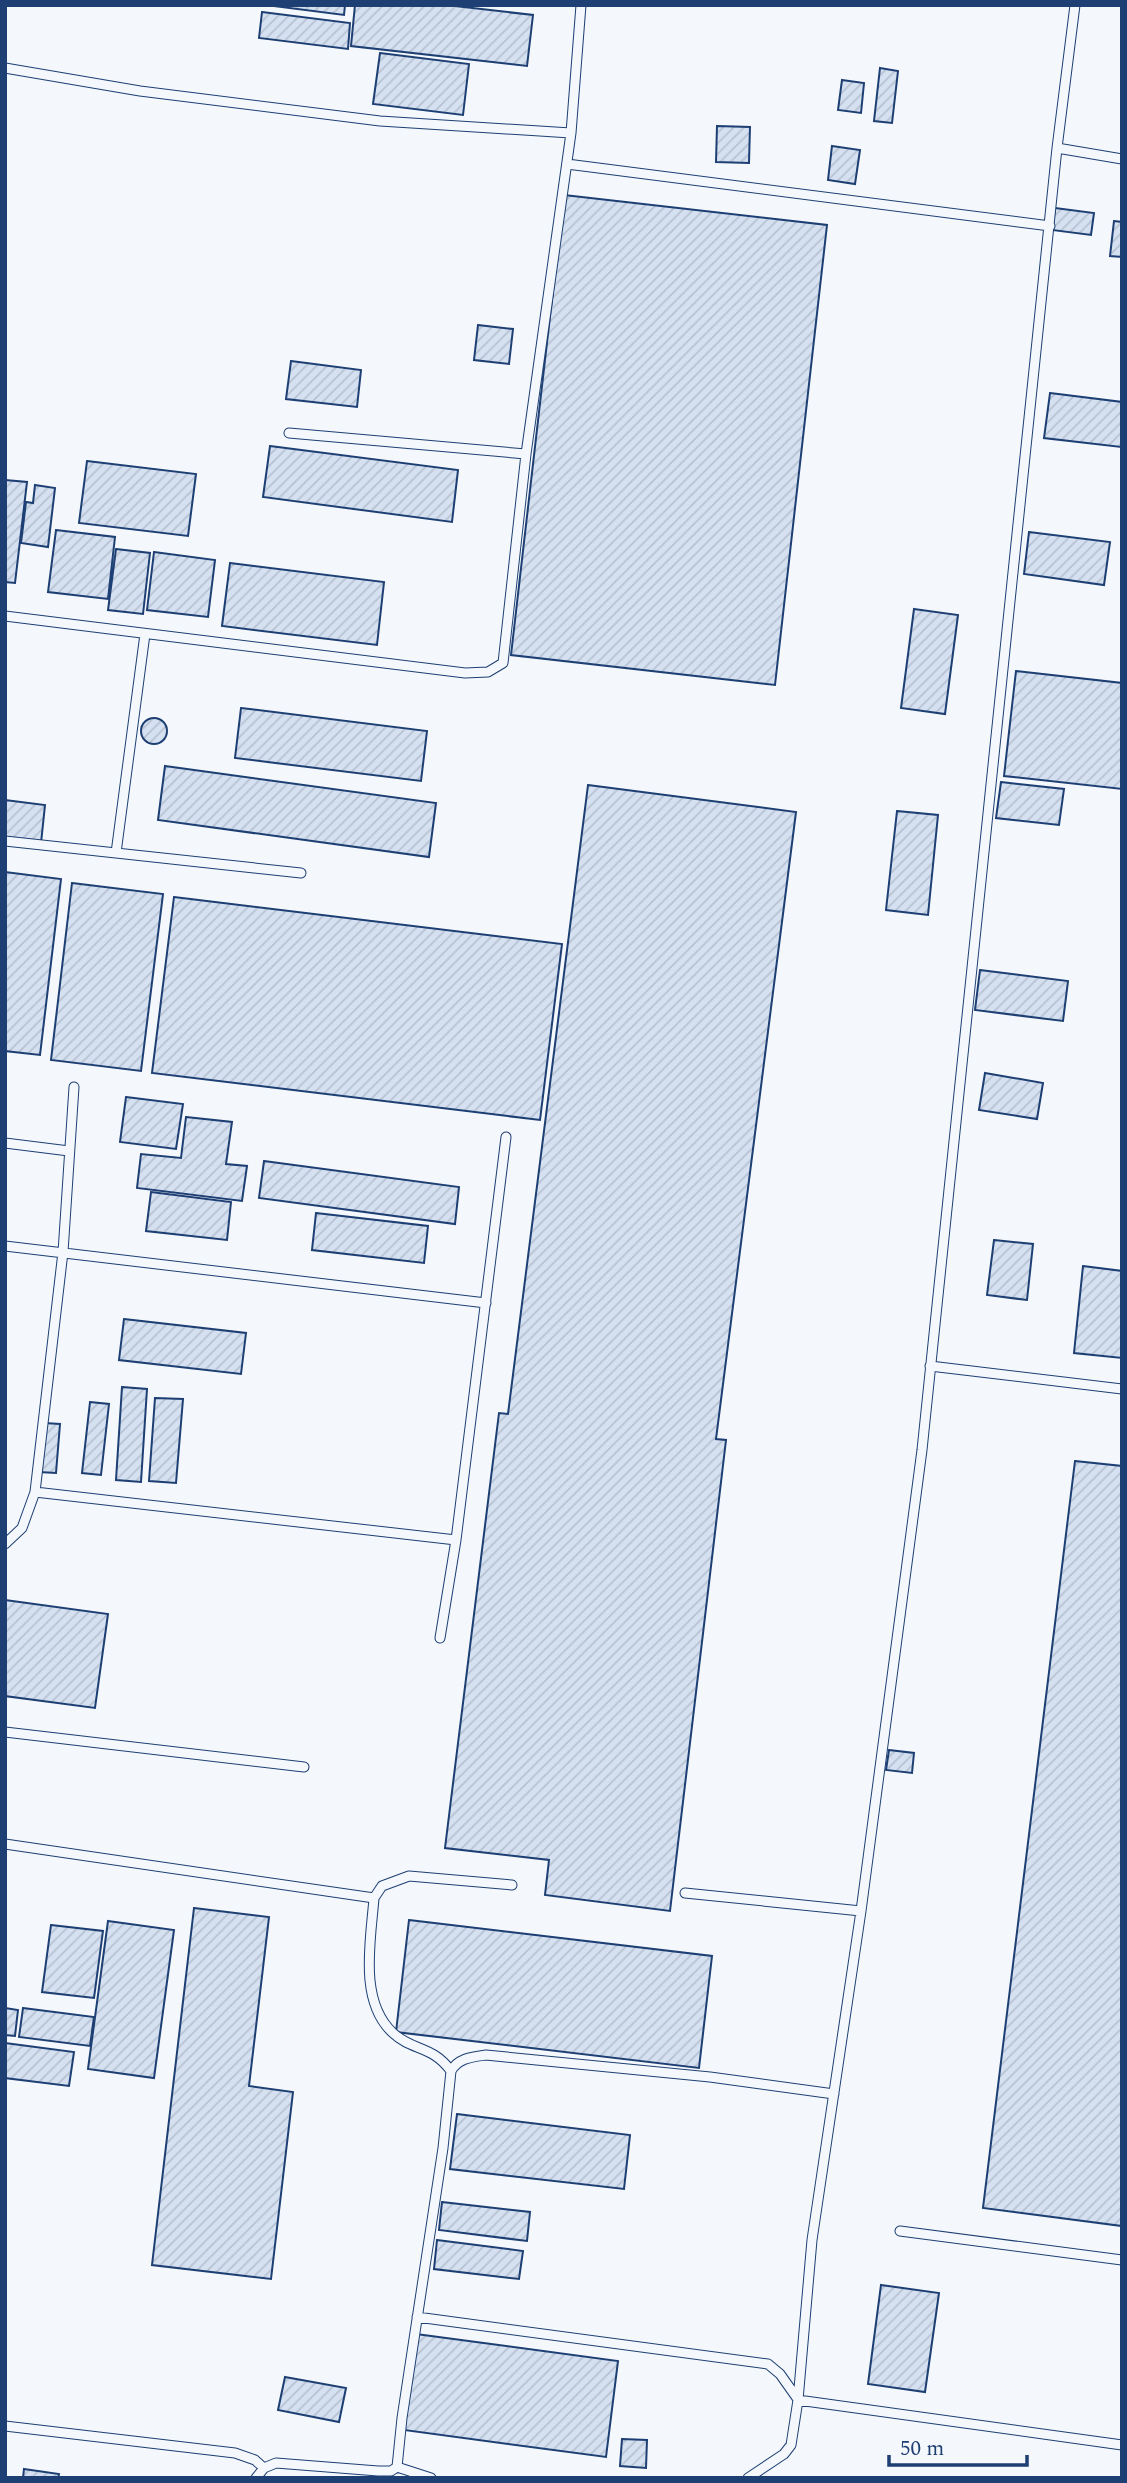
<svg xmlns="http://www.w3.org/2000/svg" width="1127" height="2483" font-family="Spectral,serif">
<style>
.building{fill:url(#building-hatch);stroke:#1d3f73;stroke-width:2}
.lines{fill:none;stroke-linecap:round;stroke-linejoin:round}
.service-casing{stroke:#1d3f73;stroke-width:11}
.service{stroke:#f4f7fb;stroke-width:9}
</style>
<defs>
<pattern id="building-hatch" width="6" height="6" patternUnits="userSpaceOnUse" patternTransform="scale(1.75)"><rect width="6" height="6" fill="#d5e0f0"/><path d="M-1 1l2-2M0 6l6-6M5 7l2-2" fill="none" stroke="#b6c1d1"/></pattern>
</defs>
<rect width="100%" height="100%" fill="#f4f7fb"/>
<path class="building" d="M266,5H345L344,15Z
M355,5H446L533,15L527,66L351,46Z
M262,12L350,23L348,49L259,38Z
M380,53L469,64L463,115L373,104Z
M880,68L898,71L892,123L874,121Z
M842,80L864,83L861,113L838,110Z
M717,126L750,127L749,163L716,162Z
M832,146L860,150L855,184L828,180Z
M564,195L827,225L775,685L511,655Z
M1055,208L1094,213L1091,235L1052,230Z
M1114,221L1122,222V257L1110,256Z
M478,325L513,329L509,364L474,360Z
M291,361L361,370L357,407L286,399Z
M1050,393L1122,402L1121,447L1044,438Z
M270,446L458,470L452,522L263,497Z
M87,461L196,474L188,536L79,523Z
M5,480L27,482L15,583L5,582Z
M35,485L55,488L48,547L21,543L26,502L33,503Z
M56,530L115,537L108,599L48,592Z
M1029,532L1110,542L1104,585L1024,574Z
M116,549L150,553L143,614L108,610Z
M154,552L215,560L208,617L147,610Z
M230,563L384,582L377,645L222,626Z
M914,609L958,615L945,714L901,708Z
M1016,671L1122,683V789L1004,776Z
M241,708L427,731L421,781L235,758Z
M141 731a13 13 0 1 1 26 0a13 13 0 1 1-26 0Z
M165,766L436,803L429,857L158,820Z
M1001,782L1064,789L1059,825L996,818Z
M588,785L796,812L716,1439L726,1440L670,1911L545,1895L549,1860L445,1848L499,1413L508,1414Z
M5,800L45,805L41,843L5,838Z
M897,811L938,815L928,915L886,910Z
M5,872L61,879L40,1055L5,1051Z
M72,883L163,894L141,1071L51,1060Z
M174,897L562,944L540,1120L152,1073Z
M980,970L1068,981L1063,1021L975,1010Z
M985,1073L1043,1083L1037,1119L979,1110Z
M126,1097L183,1104L176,1149L120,1142Z
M186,1117L232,1122L226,1164L247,1166L242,1201L137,1188L141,1154L181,1158Z
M264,1161L459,1187L455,1224L259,1198Z
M151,1192L231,1202L227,1240L146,1231Z
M316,1213L428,1226L424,1263L312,1250Z
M994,1240L1033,1244L1027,1300L987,1295Z
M1083,1266L1122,1271V1358L1074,1353Z
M124,1319L246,1333L241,1374L119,1360Z
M122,1387L147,1389L141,1482L116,1480Z
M155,1398L183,1399L176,1483L149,1481Z
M90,1402L109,1404L101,1475L82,1473Z
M44,1423L60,1424L56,1473L39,1472Z
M1075,1461L1122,1466V2226L983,2208Z
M5,1600L108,1614L95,1708L5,1696Z
M889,1750L914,1753L912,1773L886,1770Z
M194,1908L269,1917L249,2086L293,2092L271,2279L152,2265Z
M409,1920L712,1956L699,2068L396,2032Z
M108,1921L174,1930L154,2078L88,2069Z
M51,1925L103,1931L94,1998L42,1992Z
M5,2008L18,2010L15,2036L5,2035Z
M23,2008L94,2017L90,2046L19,2037Z
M5,2043L74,2052L69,2086L5,2078Z
M457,2114L630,2135L624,2189L450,2169Z
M442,2202L530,2212L527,2241L439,2230Z
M437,2240L523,2251L519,2279L434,2269Z
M881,2285L939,2293L925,2392L868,2384Z
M416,2334L618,2361L606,2457L404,2430Z
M285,2377L346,2388L339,2422L278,2410Z
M622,2439L647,2440L646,2468L620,2466Z
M24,2469L59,2474L58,2478H23Z"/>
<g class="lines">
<g class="service-casing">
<path id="service" d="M5,68L140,91L380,121L571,133
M1057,148L1122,159
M567,164L1050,226
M289,433L526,454
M5,616L465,673L488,672L503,663L526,454L571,133L581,5
M5,841L116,853L145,634
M116,853L301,873
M5,1143L69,1151
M5,1246L486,1303
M930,1366L1122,1389
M35,1492L456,1540
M5,1544L22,1528L35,1492L63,1252L74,1087
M440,1638L456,1540L506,1137
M5,1732L304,1767
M5,1844L374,1898C371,1939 358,2001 393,2033C412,2051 432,2045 451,2071L443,2148L402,2418L397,2467L391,2471H378L276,2463L264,2468L256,2478
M685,1893L861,1911
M374,1898L382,1886L409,1876L512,1885
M451,2071C458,2058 472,2057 486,2055L710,2077L834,2094
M900,2231L1122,2260
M417,2317L768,2364L780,2374L797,2398
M798,2400L1122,2445
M5,2426L235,2453L255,2460L264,2468
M397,2467L431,2478
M748,2478L784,2454L791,2445L798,2400L812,2240L861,1911L922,1450L1057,148L1075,5"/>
</g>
<use href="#service" class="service"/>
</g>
<rect width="1127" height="2483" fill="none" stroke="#1d3f73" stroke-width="14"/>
<path d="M889 2455v10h138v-10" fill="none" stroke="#1d3f73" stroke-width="3.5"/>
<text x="900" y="2455" font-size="21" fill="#1d3f73" stroke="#f4f7fb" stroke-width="5" paint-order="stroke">50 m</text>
</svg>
